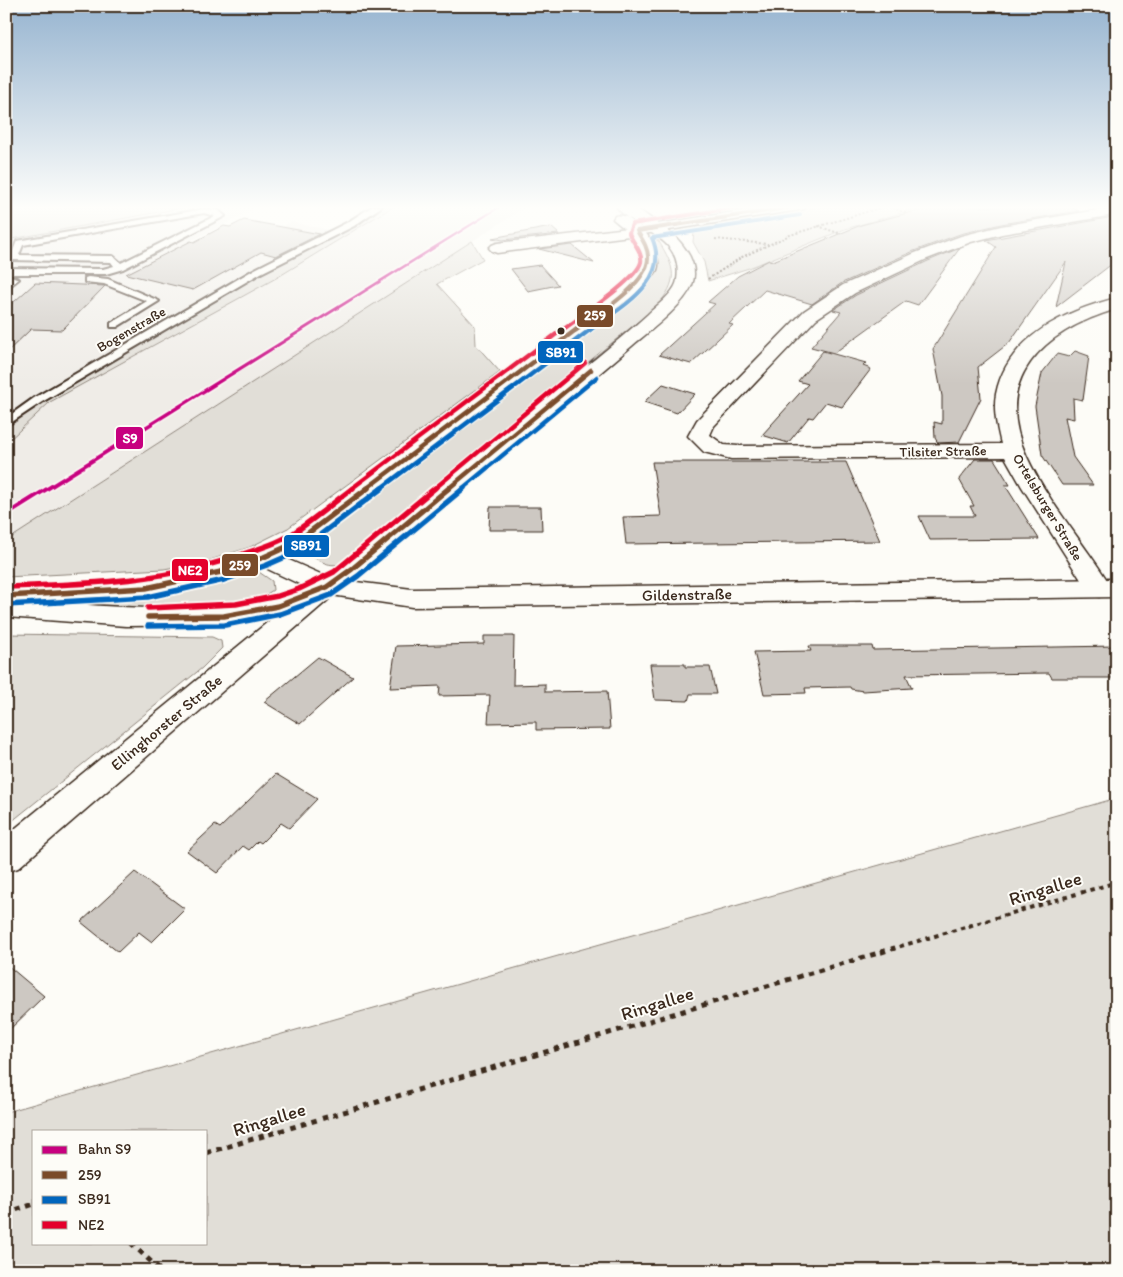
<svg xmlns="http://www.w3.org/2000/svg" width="1123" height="1277" font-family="Itim,sans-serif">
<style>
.built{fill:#efece7}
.green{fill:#e1ded7;stroke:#8e847a;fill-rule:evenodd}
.building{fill:#cdc8c2;stroke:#3b2a1e}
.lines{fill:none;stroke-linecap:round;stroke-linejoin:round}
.service-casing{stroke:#3b2a1e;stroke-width:4}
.minor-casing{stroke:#3b2a1e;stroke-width:3}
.tertiary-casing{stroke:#3b2a1e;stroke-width:3}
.secondary-casing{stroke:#3b2a1e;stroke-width:3}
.path-far2{stroke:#3b2a1e;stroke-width:2;stroke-dasharray:2 2;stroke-linecap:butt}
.path-far1{stroke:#3b2a1e;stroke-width:4;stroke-dasharray:4.5 4.5;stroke-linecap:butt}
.path{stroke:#3b2a1e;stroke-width:5;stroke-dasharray:5.5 5.5;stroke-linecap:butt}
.service{fill:#fdfcf7;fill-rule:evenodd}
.minor{fill:#fdfcf7;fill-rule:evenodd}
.tertiary{fill:#fdfcf7;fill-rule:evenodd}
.secondary{fill:#fdfcf7;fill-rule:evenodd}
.bus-1-far2-casing{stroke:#fdfcf7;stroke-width:5.5}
.bus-1-far1-casing{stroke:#fdfcf7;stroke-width:7}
.bus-1-casing{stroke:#fdfcf7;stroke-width:9}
.bus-2-far2-casing{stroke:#fdfcf7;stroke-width:5.5}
.bus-2-far1-casing{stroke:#fdfcf7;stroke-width:7}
.bus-2-casing{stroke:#fdfcf7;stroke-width:9}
.bus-3-far2-casing{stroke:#fdfcf7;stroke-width:5.5}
.bus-3-far1-casing{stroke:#fdfcf7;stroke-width:7}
.bus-3-casing{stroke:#fdfcf7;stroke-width:9}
.bus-1-far2{stroke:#7a4b2a;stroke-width:4}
.bus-1-far1{stroke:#7a4b2a;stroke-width:4.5}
.bus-1{stroke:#7a4b2a;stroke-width:5.5}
.bus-2-far2{stroke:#0065bd;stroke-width:4}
.bus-2-far1{stroke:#0065bd;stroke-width:4.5}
.bus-2{stroke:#0065bd;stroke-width:5.5}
.bus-3-far2{stroke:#e4002b;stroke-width:4}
.bus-3-far1{stroke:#e4002b;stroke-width:4.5}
.bus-3{stroke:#e4002b;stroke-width:5.5}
.rail-1-casing{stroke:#fdfcf7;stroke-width:3}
.rail-1{fill:#c7007f;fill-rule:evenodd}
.bus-dot{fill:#3b2a1e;stroke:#fdfcf7;stroke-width:2}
.labels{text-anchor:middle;stroke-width:4;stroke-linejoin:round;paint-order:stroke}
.far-street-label{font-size:14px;fill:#3b2a1e;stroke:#fdfcf7}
.street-label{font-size:16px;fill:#3b2a1e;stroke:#fdfcf7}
.near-street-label{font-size:19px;fill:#3b2a1e;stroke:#fdfcf7}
.line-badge{stroke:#fdfcf7;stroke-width:2}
.badge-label{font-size:14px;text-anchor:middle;font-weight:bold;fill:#fff}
</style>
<rect width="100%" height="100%" fill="#fdfcf7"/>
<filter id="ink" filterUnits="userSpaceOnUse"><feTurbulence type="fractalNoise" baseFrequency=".02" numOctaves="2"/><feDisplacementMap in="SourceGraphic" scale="10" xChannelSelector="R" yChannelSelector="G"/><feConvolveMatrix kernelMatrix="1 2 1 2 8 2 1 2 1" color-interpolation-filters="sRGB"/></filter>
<g filter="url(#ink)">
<path class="built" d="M192,206H261L191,241L235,251L291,222L334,231L224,287L6,421V240Z
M394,206H527L6,541V443L50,402L278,277Z"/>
<path class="green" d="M6,206H192L6,240Z
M380,206H394L278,277L50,402L6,443V428L41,402L122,356L230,289L360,220Z
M826,206H926L845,229L749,268L708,281L704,262L693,242L694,232L707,225Z
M651,240H658C676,269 679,281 656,307L341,563C329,569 316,558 305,553L302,550L303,546L657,262L656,251Z
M472,241L483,259L437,284L475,326L476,345L500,372L288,528L250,547L207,561L164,569L6,577V541Z
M256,570L272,581L273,590C241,615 157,608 117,608C80,607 43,606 6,606V598L144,593Z
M6,634L212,637L221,641L222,648L202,668L6,826Z
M1117,798V1271H6V1112ZM34,1131H206V1243H34Z"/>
<path class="building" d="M935,206H1068L1079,211L1001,224L960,234L914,251L842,283L812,304L765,290L729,324L733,325L691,364L659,355L715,304L708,302L738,276L769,260L773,261L861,225Z
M1117,206V260L1056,307L1066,262L1009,343L978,367L981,398L959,442L938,443L935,438L934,422L942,424V396L933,349L996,247L986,240L1108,218L1112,212L1107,208Z
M244,220L320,234L276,256L261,252L193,290L126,274L191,241L194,242L224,226L230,227Z
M551,227L559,234L503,240L492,238Z
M572,245L594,263L539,249Z
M960,248L918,305L906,301L834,353L811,347L841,312L833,310L856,295L928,261Z
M540,265L558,285L528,291L511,269Z
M35,283L105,286L62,330L31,329L6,353V309Z
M823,351L866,363L863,366L871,369L842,407L826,402L813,418L809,417L788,443L762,435L808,384L798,381Z
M1075,351L1089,356L1083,400L1073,398L1074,419L1065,417L1073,457L1093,485H1062L1042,455L1035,406L1042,373L1057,354L1069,357Z
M663,384L695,394L677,413L644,402Z
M975,459H994L1010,485H1005L1039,539L930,540L919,516H975L970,506H974L959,479Z
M652,462H846L880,541L626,544L623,517L661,516Z
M490,507H541L542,530H489Z
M484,636H514L513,685L545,684V692L607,691L610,729L536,730V722L488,723L490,695L439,696L440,686L390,688L396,646L484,644Z
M809,646H872L873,650L1117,646V678H1052L1049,673L906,675L912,688L863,691L851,689L850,687L805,688L806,693L764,694L754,652L811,651Z
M318,657L353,677L300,724L264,702Z
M650,664H685V667H710L716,694H690L688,701L655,700Z
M276,774L317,799L289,828L281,823L261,843L258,841L249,850L243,846L217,873L187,851L215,825L220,828Z
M135,872L185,909L152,942L139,932L118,952L81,922Z
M6,964L44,996L6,1033Z"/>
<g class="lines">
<g class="service-casing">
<path id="service" d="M373,206H382L354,226L261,273L42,402L6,426V418L34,398L255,269L348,222Z
M204,209L218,210L225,216L123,269L106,274H6V268L103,269L114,266L111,262L11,260L10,258L17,241ZM204,213L215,216L121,263L113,256L19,255L23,245Z
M6,274L19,279L6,289L8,280H6Z
M88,277L108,279L159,301L117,327H111V323L147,301L104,284L85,282V278Z"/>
</g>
<g class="minor-casing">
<path id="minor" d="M774,206H806L804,209L799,210L637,235L497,253L492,251L489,248L492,245L497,243L637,227Z
M1103,209L1108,210L1110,213L1108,216L1002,234L971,242L927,259L855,293L816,319L714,426L710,435L724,445L738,446L1001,444C997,427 993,411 996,394C1007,337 1067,310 1117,298V309C1045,330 990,377 1027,457C1049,504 1085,544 1112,588L1108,594L1099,597L1090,594L1022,487L1005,457L731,459L704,452L688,436L697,420L804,311L843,285L915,253L961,236L1001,226Z
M327,578L336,581L340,587L336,593L18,868L6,872V836L318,581Z"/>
</g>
<g class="tertiary-casing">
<path id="tertiary" d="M264,549L332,579L412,589L1117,579V597L412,607L318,593L255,563L252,557L255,551Z"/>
</g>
<g class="secondary-casing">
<path id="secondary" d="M616,206C620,206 627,204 631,206C637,207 654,221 660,225C678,236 701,261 692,285C683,306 651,330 633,345L361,575L336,593L287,612L224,625L126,626L6,617V599H16L13,595L17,589L26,586L115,582L164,576L213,565L286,537L627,283L641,269L642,257L631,234L613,219L615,216C636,211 664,251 657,270C654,277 644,285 639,291L304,549C259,568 213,585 165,594C130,600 94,601 58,603C137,608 247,619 318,581C327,576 335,569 343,563C408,510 474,456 539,403C576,374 613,346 648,314C657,305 675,293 677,280C684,234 635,233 616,206Z"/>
</g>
<path class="path-far2" d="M889,206L906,213
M818,226L841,234
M715,239L768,244
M708,279L742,257L790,235L886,206"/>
<path class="path-far1" d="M891,949L1117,882"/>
<path class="path" d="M206,1153L895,948
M6,1213L34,1204
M131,1243L161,1271"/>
<use href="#service" class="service"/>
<use href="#minor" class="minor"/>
<use href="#tertiary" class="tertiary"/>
<use href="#secondary" class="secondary"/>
<g class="bus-1-far2-casing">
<path id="bus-1-far2" d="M575,331C595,316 647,285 648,259C649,249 642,239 637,231L799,206"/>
</g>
<g class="bus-1-far1-casing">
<path id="bus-1-far1" d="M366,489L577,329
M448,489L591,370"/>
</g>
<g class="bus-1-casing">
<path id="bus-1" d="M6,596L146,588L221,572L264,557L295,543L368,488
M148,617L224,616L278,606L327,587L352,569L449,488"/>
</g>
<g class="bus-2-far2-casing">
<path id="bus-2-far2" d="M589,331C619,308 672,282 652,238L800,215"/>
</g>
<g class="bus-2-far1-casing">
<path id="bus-2-far1" d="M380,489L591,329
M462,489L597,377"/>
</g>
<g class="bus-2-casing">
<path id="bus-2" d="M6,605L148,597L224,580L267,565L299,551L382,488
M148,626L225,625L280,614L331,595L358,576L464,488"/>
</g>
<g class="bus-3-far2-casing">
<path id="bus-3-far2" d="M561,331C578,318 637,280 641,262C643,252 632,242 629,233L632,224L744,206"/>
</g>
<g class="bus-3-far1-casing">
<path id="bus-3-far1" d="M351,489L563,329
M434,489L585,363"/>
</g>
<g class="bus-3-casing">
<path id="bus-3" d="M6,587C88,584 168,582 246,553C261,548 279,543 292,534C313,520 333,503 353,488
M148,608L236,604L278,596L299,589L334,572L435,488"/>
</g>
<use href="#bus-1-far2" class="bus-1-far2"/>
<use href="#bus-1-far1" class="bus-1-far1"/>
<use href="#bus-1" class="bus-1"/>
<use href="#bus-2-far2" class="bus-2-far2"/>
<use href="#bus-2-far1" class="bus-2-far1"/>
<use href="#bus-2" class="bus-2"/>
<use href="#bus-3-far2" class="bus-3-far2"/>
<use href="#bus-3-far1" class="bus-3-far1"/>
<use href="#bus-3" class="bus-3"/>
<g class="rail-1-casing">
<path id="rail-1" d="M499,206H503L6,517V512Z"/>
</g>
<use href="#rail-1" class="rail-1"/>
</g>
</g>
<linearGradient id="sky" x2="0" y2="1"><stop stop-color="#96b4d0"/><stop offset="0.54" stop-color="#fefefb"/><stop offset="1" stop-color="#fefefb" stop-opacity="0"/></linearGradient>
<rect width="1123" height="384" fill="url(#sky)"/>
<circle class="bus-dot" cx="561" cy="331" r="4.5"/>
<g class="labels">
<g class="far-street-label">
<text transform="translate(131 329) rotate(-30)" y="5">Bogenstraße</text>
<text transform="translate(943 451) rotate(-1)" y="5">Tilsiter Straße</text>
<text transform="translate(1048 507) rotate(59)" y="5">Ortelsburger Straße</text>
</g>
<g class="street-label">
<text transform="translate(687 594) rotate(-1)" y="6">Gildenstraße</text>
<text transform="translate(166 722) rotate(-40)" y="6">Ellinghorster Straße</text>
</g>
<g class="near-street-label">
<text transform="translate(1045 888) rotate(-17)" y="7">Ringallee</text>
<text transform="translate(657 1003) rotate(-17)" y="7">Ringallee</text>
<text transform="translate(269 1119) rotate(-17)" y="7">Ringallee</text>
</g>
</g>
<g class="line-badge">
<rect x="576" y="304" width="38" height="24" rx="5" fill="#7a4b2a"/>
<rect x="537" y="340" width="47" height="24" rx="5" fill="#0065bd"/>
<rect x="115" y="426" width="29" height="24" rx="5" fill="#c7007f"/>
<rect x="283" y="534" width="47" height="24" rx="5" fill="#0065bd"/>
<rect x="221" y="553" width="38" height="24" rx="5" fill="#7a4b2a"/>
<rect x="171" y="558" width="38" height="24" rx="5" fill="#e4002b"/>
</g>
<g class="badge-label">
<text x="595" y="320">259</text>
<text x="561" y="357">SB91</text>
<text x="130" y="443">S9</text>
<text x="306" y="550">SB91</text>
<text x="240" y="570">259</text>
<text x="190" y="575">NE2</text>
</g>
<rect width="1123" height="1277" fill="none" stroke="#fdfcf7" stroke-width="25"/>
<rect x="12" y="12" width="1098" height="1252" fill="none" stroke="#3b2a1e" stroke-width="2" filter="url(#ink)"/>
<rect x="32" y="1130" width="175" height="115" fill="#fdfcf7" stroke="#afa8a0"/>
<rect x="42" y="1146" width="25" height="8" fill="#c7007f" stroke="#afa8a0"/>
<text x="78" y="1154" font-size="15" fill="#3b2a1e">Bahn S9</text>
<rect x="42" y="1171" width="25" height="8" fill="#7a4b2a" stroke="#afa8a0"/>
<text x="78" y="1180" font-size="15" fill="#3b2a1e">259</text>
<rect x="42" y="1196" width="25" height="8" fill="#0065bd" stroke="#afa8a0"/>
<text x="78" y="1204" font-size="15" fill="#3b2a1e">SB91</text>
<rect x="42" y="1221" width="25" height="8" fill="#e4002b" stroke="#afa8a0"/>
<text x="78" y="1230" font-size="15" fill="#3b2a1e">NE2</text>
</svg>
